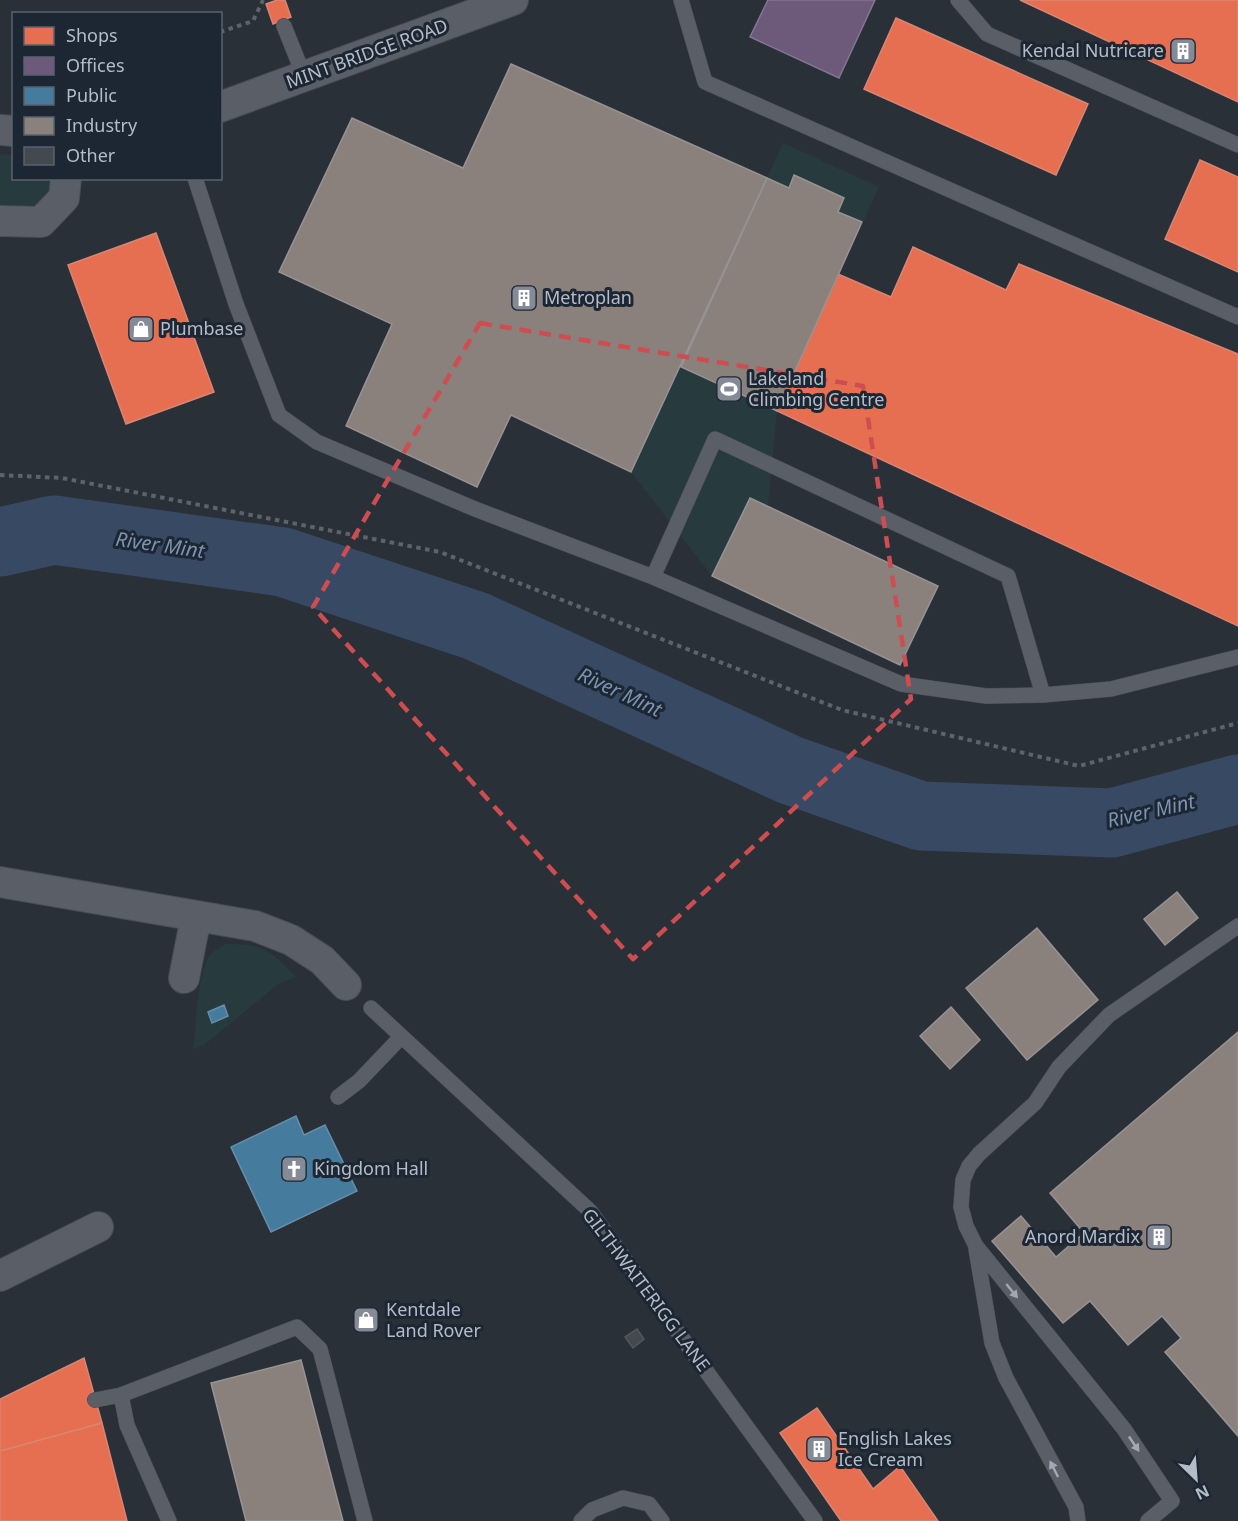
<svg xmlns="http://www.w3.org/2000/svg" width="1238" height="1521" font-family="'Noto Sans',sans-serif">
<style>
.green{fill:#273a3e}
.shops{fill:#e76f51;stroke:#d88675;stroke-width:1.5}
.offices{fill:#6d597a;stroke:#827792;stroke-width:1.5}
.public{fill:#457b9d;stroke:#668eaa;stroke-width:1.5}
.industry{fill:#8a817c;stroke:#979393;stroke-width:1.5}
.lines{fill:none;stroke-linecap:round;stroke-linejoin:round}
.river{stroke:#384963;stroke-width:69}
.building{fill:#444950;stroke:#52575f;stroke-width:1.5}
.service-casing{stroke:#484c53;stroke-width:16}
.minor-casing{stroke:#484c53;stroke-width:32}
.path{stroke:#5d636a;stroke-width:4;stroke-dasharray:4.5 4.5;stroke-linecap:butt}
.service{stroke:#5a5e66;stroke-width:15}
.minor{stroke:#5a5e66;stroke-width:30}
.oneway{fill:#a2a9b5}
.marked{fill:none;stroke:#ce4d50;stroke-width:4.5;stroke-dasharray:12 8;stroke-linejoin:round}
.labels{text-anchor:middle;stroke-width:6;stroke-linejoin:round;paint-order:stroke}
.poi-label{font-size:18px;fill:#b4bcc9;stroke:#1d2633;text-anchor:start}
.street-label{font-size:18px;fill:#b4bcc9;stroke:#1d2633}
.water-label{font-size:20px;font-style:italic;fill:#7c92b1;stroke:#1d2633}
</style>
<rect width="100%" height="100%" fill="#2a3038"/>
<path class="green" d="M783,143L879,187L777,411L768,506L938,586L900,665L712,576L631,472Z
M0,154L13,155L14,178L49,179L50,191L37,205L0,208Z
M226,944C263,943 271,951 296,977L277,985L203,1046L193,1049C196,1026 197,974 210,955C214,950 221,947 226,944Z"/>
<path class="shops" d="M277,0H285L291,17L273,24L266,4Z
M1020,0H1238V102Z
M896,18L1088,104L1056,175L864,89Z
M1200,160L1238,177V272L1165,239Z
M156,233L214,392L126,424L68,265Z
M913,247L1006,290L1019,264L1238,354V626L777,411L838,274L891,297Z
M84,1358L102,1423L0,1451V1399Z
M817,1408L873,1489L900,1466L938,1521H841L780,1433Z
M102,1423L127,1521H0V1451Z"/>
<path class="offices" d="M768,0H875L839,78L750,37Z"/>
<path class="public" d="M224,1005L228,1016L212,1023L208,1012Z
M296,1116L304,1135L325,1125L357,1191L271,1232L231,1147Z"/>
<path class="industry" d="M511,64L767,178L631,472L511,415L477,487L346,426L392,324L279,272L352,118L463,168Z
M794,175L844,198L838,212L862,222L777,411L681,367L767,178L789,188Z
M750,498L938,586L900,665L712,576Z
M1177,892L1198,918L1165,945L1144,919Z
M1037,928L1098,1000L1027,1060L966,988Z
M951,1007L980,1040L950,1069L920,1036Z
M1238,1032V1436L1165,1352L1181,1338L1162,1316L1128,1345L1090,1301L1063,1323L992,1241L1021,1216L1056,1257L1084,1233L1050,1193Z
M301,1360L343,1521H246L211,1383Z"/>
<g class="lines">
<path class="river" d="M0,542L54,530L283,562L476,626L790,770L921,816L1112,823L1238,789"/>
</g>
<path class="building" d="M637,1329L644,1339L633,1348L625,1337Z"/>
<g class="lines">
<g class="service-casing">
<path id="service" d="M681,0L705,82L1238,317
M958,0L987,34L1238,145
M284,26L304,76
M195,178L236,304L279,415L317,442L475,509L653,577L901,684L986,696L1043,695L1111,689L1238,657
M653,577L715,439L1008,576L1043,695
M371,1008L590,1211L815,1521
M338,1097L359,1081L401,1037
M976,1249L992,1343L1006,1378L1076,1507L1078,1521
M95,1400L121,1395
M169,1521L127,1425L121,1395L297,1327L320,1349L365,1521
M581,1521L592,1510L623,1498L649,1504L662,1521
M1148,1521L1172,1501L1124,1429L976,1246L966,1226L961,1207L963,1180L969,1166L979,1154L1035,1103L1059,1067L1109,1015L1238,926"/>
</g>
<g class="minor-casing">
<path id="minor" d="M220,107L513,0
M0,130L14,131
M0,221L41,222L64,198L66,178
M0,882L255,926L291,940L322,960L346,985
M184,978L196,917
M0,1276L98,1227"/>
</g>
<path class="path" d="M220,32L253,21L263,0
M0,475L62,478L440,552L842,710L1079,766L1238,723"/>
<use href="#service" class="service"/>
<use href="#minor" class="minor"/>
</g>
<defs><path id="oneway-solid" d="M-6-.8H1V-3.2L6.5 0L1 3.2V.8H-6Z" transform="scale(1.5)"/></defs>
<g class="oneway">
<use href="#oneway-solid" transform="translate(1012 1291) rotate(51)"/>
<use href="#oneway-solid" transform="translate(1134 1444) rotate(56)"/>
<use href="#oneway-solid" transform="translate(1054 1469) rotate(-117)"/>
</g>
<path class="marked" d="M480,323L863,386L911,699L633,959L313,607Z"/>
<defs>
<g id="building-square" transform="scale(1.35)"><rect x="-9" y="-9" width="18" height="18" rx="4" fill="#848b96" stroke="#1d2633"/><path d="M-4-6H4V6H1V3H-1V6H-4ZM-2.5-4.3h1.7v1.8h-1.7ZM.8-4.3h1.7v1.8H.8ZM-2.5-1h1.7V.8h-1.7ZM.8-1h1.7V.8H.8Z" fill="#fff"/></g>
<g id="shop-square" transform="scale(1.35)"><rect x="-9" y="-9" width="18" height="18" rx="4" fill="#848b96" stroke="#1d2633"/><path d="M-5-2.5h2.3a2.7 3.5 0 0 1 5.4 0H5L5.5 6h-11ZM-1.5-2.5h3a1.5 2.3 0 0 0-3 0Z" fill="#fff"/></g>
<g id="stadium-square" transform="scale(1.35)"><rect x="-9" y="-9" width="18" height="18" rx="4" fill="#848b96" stroke="#1d2633"/><path d="M0-5a6.5 5 0 1 0 0 10a6.5 5 0 1 0 0-10ZM-3.5-1.8h7v3.6h-7Z" fill="#fff"/></g>
<g id="church-square" transform="scale(1.35)"><rect x="-9" y="-9" width="18" height="18" rx="4" fill="#848b96" stroke="#1d2633"/><path d="M-1.2-6h2.4v3.5h3.3v2.4h-3.3V6h-2.4V-.1h-3.3v-2.4h3.3Z" fill="#fff"/></g>
</defs>
<g fill-rule="evenodd">
<use href="#building-square" x="1183" y="51"/>
<use href="#building-square" x="524" y="298"/>
<use href="#shop-square" x="141" y="329"/>
<use href="#stadium-square" x="729" y="389"/>
<use href="#church-square" x="294" y="1169"/>
<use href="#building-square" x="1159" y="1237"/>
<use href="#shop-square" x="366" y="1320"/>
<use href="#building-square" x="819" y="1449"/>
</g>
<g class="labels">
<g class="poi-label">
<text x="1164" y="57" text-anchor="end">Kendal Nutricare</text>
<text x="544" y="304">Metroplan</text>
<text x="160" y="335">Plumbase</text>
<text x="748" y="385">Lakeland<tspan x="748" dy="21">Climbing Centre</tspan></text>
<text x="314" y="1175">Kingdom Hall</text>
<text x="1140" y="1243" text-anchor="end">Anord Mardix</text>
<text x="386" y="1316">Kentdale<tspan x="386" dy="21">Land Rover</tspan></text>
<text x="838" y="1445">English Lakes<tspan x="838" dy="21">Ice Cream</tspan></text>
</g>
<g class="street-label">
<text transform="translate(367 54) rotate(-20)" y="6">MINT BRIDGE ROAD</text>
<text transform="translate(646 1290) rotate(53)" y="6">GILTHWAITERIGG LANE</text>
</g>
<g class="water-label">
<text transform="translate(160 545) rotate(8)" y="7">River Mint</text>
<text transform="translate(620 692) rotate(25)" y="7">River Mint</text>
<text transform="translate(1151 811) rotate(-13)" y="7">River Mint</text>
</g>
</g>
<rect x="12" y="12" width="210" height="168" fill="#1d2633" stroke="#59626f" stroke-width="1.5"/>
<rect x="24" y="27" width="30" height="18" fill="#e76f51" stroke="#59626f" stroke-width="1.5"/>
<text x="66" y="42" font-size="18" fill="#b4bcc9">Shops</text>
<rect x="24" y="57" width="30" height="18" fill="#6d597a" stroke="#59626f" stroke-width="1.5"/>
<text x="66" y="72" font-size="18" fill="#b4bcc9">Offices</text>
<rect x="24" y="87" width="30" height="18" fill="#457b9d" stroke="#59626f" stroke-width="1.5"/>
<text x="66" y="102" font-size="18" fill="#b4bcc9">Public</text>
<rect x="24" y="117" width="30" height="18" fill="#8a817c" stroke="#59626f" stroke-width="1.5"/>
<text x="66" y="132" font-size="18" fill="#b4bcc9">Industry</text>
<rect x="24" y="147" width="30" height="18" fill="#444950" stroke="#59626f" stroke-width="1.5"/>
<text x="66" y="162" font-size="18" fill="#b4bcc9">Other</text>
<g transform="translate(1196 1479) rotate(155)" stroke="#1d2633" stroke-width="4.5" paint-order="stroke">
<path d="M0-4.5L10 22L0 15L-10 22Z" fill="#b4bcc9"/>
<text y="-9" font-size="16" font-weight="bold" text-anchor="middle" fill="#b4bcc9">N</text>
</g>
</svg>
